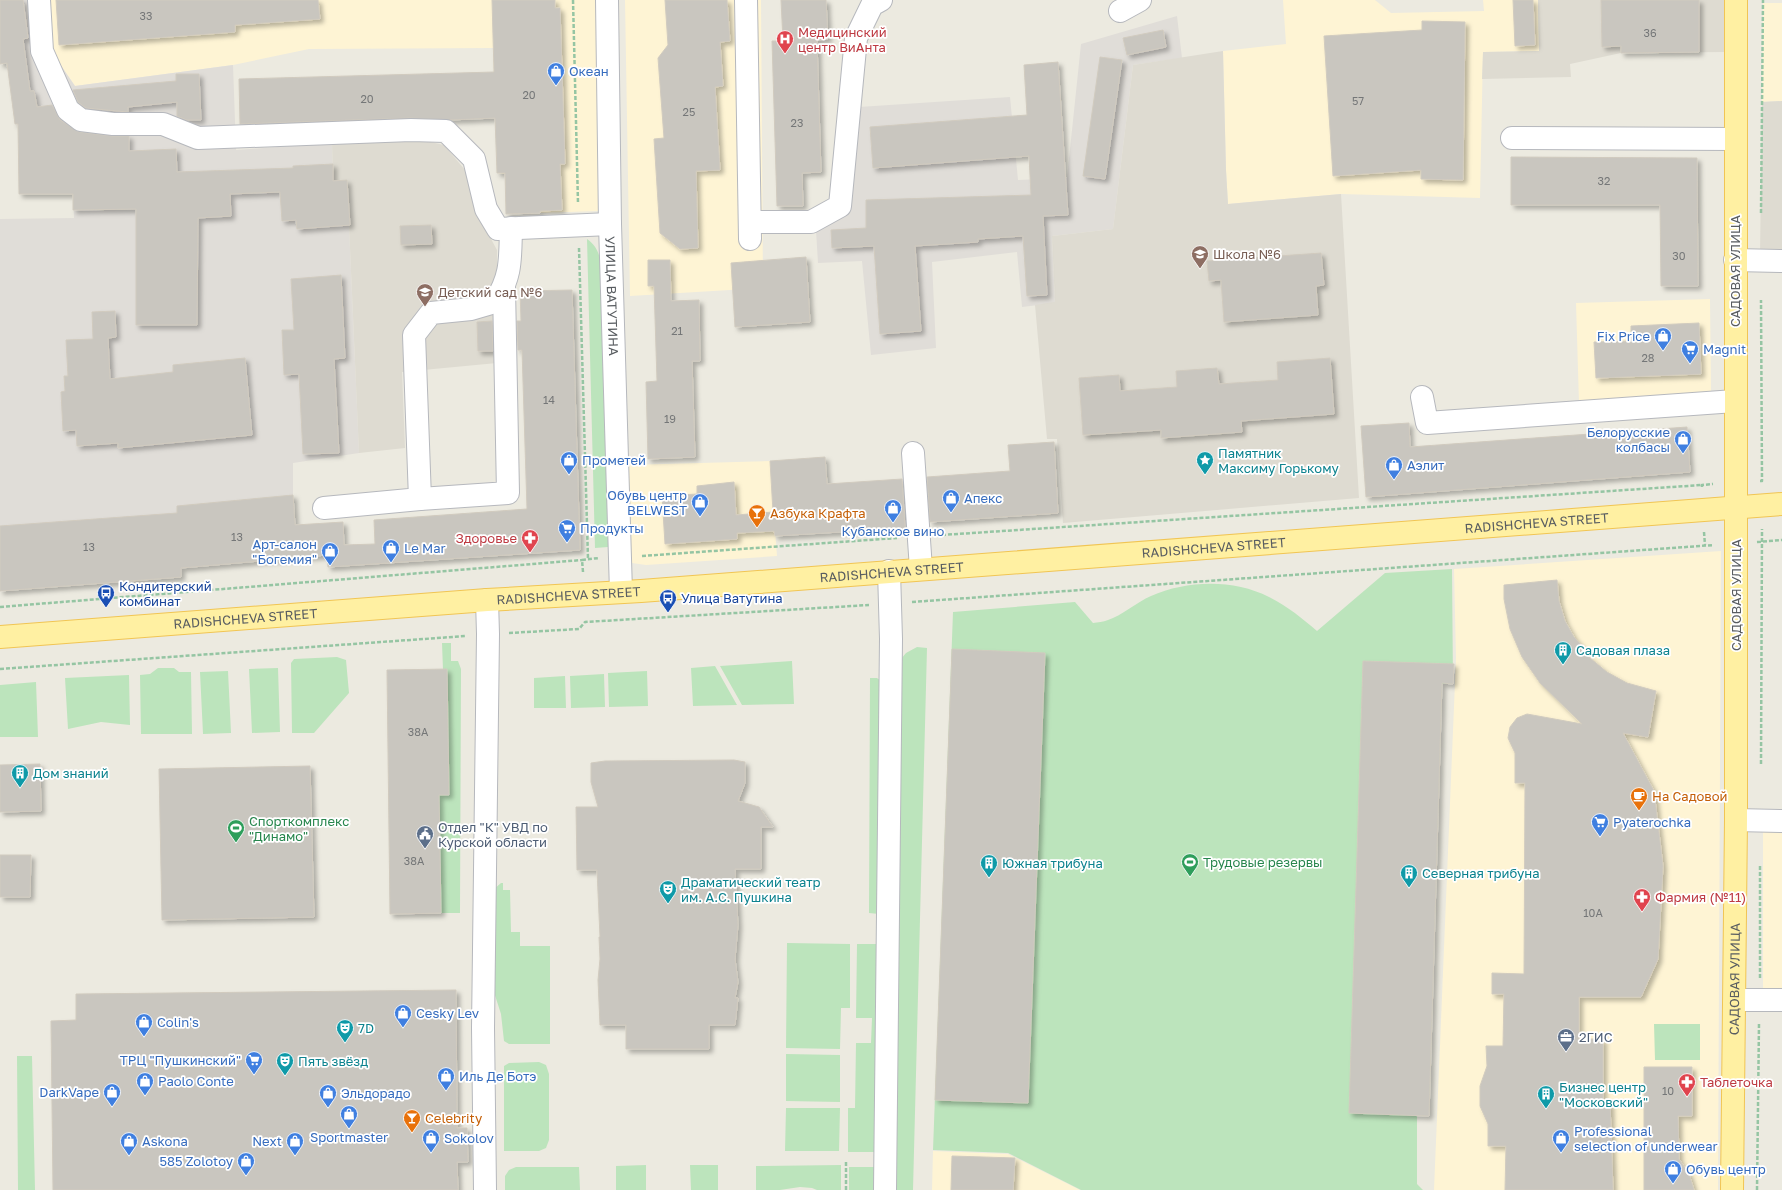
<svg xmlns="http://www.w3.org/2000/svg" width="1782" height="1190" font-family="'Golos Text',sans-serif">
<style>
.commercial{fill:#fef4d4}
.industrial{fill:#e0ddd8}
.education{fill:#dedbd1}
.green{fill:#bce4bc}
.building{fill:#c9c6bf;stroke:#d1cbbf;filter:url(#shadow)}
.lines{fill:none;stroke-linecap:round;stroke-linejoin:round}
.minor-casing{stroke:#b6b8bd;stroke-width:24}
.major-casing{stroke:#f1c554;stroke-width:24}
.path{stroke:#95c5a3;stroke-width:2.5;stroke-dasharray:4 2;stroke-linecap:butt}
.minor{stroke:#fff;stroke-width:22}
.major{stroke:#fff0a2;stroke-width:22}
.labels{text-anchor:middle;stroke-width:3.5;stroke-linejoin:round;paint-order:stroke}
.number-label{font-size:11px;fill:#757778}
.health-label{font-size:13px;fill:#be3a42;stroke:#fff;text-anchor:start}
.shop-label{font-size:13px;fill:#366cbe;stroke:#fff;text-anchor:start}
.education-label{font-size:13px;fill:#785e54;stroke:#fff;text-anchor:start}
.street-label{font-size:13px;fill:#595d61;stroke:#fff}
.culture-label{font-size:13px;fill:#0d838f;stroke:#fff;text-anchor:start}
.food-label{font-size:13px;fill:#c56008;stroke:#fff;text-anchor:start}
.transit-label{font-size:13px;fill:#164399;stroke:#fff;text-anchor:start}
.leisure-label{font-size:13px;fill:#27864d;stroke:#fff;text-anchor:start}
.service-label{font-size:13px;fill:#4e5e75;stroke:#fff;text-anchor:start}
</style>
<defs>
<filter id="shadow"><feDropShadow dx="3.5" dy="3.5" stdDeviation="2" flood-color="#0004"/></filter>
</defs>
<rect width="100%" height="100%" fill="#eceae0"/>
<path class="commercial" d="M50,0H597L600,197L598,211L506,214L505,174L497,173L493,48L309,49L233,65L75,86L53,54Z
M625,0H761L763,288L630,296Z
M1283,0H1375L1391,13L1484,11L1483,0H1538L1539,51L1483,52L1480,198L1341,194L1228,204L1226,170L1223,51L1286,44Z
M1763,3H1782V101L1762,102Z
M1710,299L1711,394L1579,403L1576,303Z
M770,461L777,556L646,565L632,563L628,541L627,465Z
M1721,551L1718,1190H1434L1456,658L1454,569Z
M1763,817H1782V1006H1763Z
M933,1151L1008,1154L1080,1190H932Z"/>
<path class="industrial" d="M0,0H50L53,54L75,86L233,65L236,150L332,143L333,181L347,180L359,453L293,463V495L297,558L182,568L181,577L0,591V219L74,218L72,172L34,122L15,124Z
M1177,16L1182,58L1133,65L1113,229L1052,236L1055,303L1022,307L1017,252L932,262L936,348L871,355L862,261L818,263L816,230L848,210L859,107L1010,97L1018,180L1067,178L1081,44Z"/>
<path class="education" d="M1538,0H1725V52L1621,53L1570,64L1571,77L1482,79L1483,52L1539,51Z
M1223,51L1226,170L1228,204L1341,194L1359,498L1063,523L1057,439H1047L1035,305L1055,302L1052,236L1113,229L1133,65Z
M1782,101V257L1760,256L1762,102Z
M417,139L444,145L465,170L478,215L497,250V363L402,372L405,448L359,453L347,180L333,181L332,143Z"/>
<path class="green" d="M587,239C602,249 601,265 602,282L608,547L595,548Z
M1452,569L1453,684H1442L1429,1116L1417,1115V1184L1423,1190H1081L1008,1153L933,1150L953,612L1075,602L1093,623C1098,622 1103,622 1108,620C1121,616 1137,602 1151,596C1187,580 1234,579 1269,597C1287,606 1302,618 1317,631L1385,573Z
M442,643H451V661H458L461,669L460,913H441L439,808L423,795L449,794L447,670H443Z
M917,647L927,648L913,1190H894L901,659L906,653Z
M337,657L346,660L349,693L314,733H292L291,663L294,659Z
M792,661L794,704L742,705L720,666Z
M715,666L737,705L693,706L691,668Z
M158,668H174L179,672H191L192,734H141L140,675L150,674Z
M278,668L280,732L252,733L249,669Z
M228,671L231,733L203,734L200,672Z
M647,671L648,706L609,707L608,673Z
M604,674L605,707L571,708L570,676Z
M129,675L130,725L101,722L68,729L65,678Z
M565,676L566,708H534V678Z
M870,678H877L881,681L879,914L869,913Z
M36,682L38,737H0V685Z
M501,883H503V890H510L511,932H520V946H550V1044H509L504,1041L501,1014L492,986L493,890Z
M787,943L850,944V1008H841L840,1049L786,1048Z
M857,944H879L877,1152H848V1108H855L856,1043H871L872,1018H856Z
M1654,1024H1700V1060H1655Z
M786,1054L840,1055V1102L786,1101Z
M17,1056H32L35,1190H18Z
M539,1062L546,1065L549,1074V1140L546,1148L539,1151H504V1066L509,1063Z
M786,1108H840L839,1151H785Z
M646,1165V1190H616V1166Z
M690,1165H718V1190H691Z
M841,1165V1190H817L812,1188L800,1187L780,1190H756V1166Z
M516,1167H579L580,1190H505V1176L509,1170Z
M849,1167H877L876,1190H849Z"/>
<path class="building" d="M0,0H23L28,38L23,39L30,91H34L37,107L52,105L60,120L79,132L112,136H129V151L176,149L177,172L293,168V166L333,164V181L347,180L350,225L297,229L296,220L282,221L280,192L230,194L231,216L198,218L197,325H136V209L73,210V194H19L18,124H15L7,63L0,64Z
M56,0H318L320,19L235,25V32L59,45Z
M492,0H555V8H560L565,164H560L562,210L540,211V213L506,214L505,173H497L495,118L450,120L411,118L240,124L239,79L494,72Z
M665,0H727L730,41L720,42L723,86L715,87L720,170L696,171L698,248L680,249L660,233L654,139L664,138L658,58L668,45Z
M781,0H826L828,39L817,40L821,172L802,173L803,206H777L772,41H783Z
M1513,0H1533L1535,45L1515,46Z
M1601,0H1699V52L1621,53V46L1602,47Z
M1422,21L1465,22L1463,180L1421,179V170L1333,176L1324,36L1422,30Z
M1163,30L1166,47L1127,55L1123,38Z
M1100,57L1122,60L1105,179L1083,176Z
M1058,62L1068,215L1043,216L1047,295L1027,296L1023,236L978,239V242L915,246L921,331L880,334L874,246L832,248L831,230L866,228V200L1031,195L1029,156L873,168L870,127L1027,115L1024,65Z
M176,74H199L201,120H187L177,116V102L128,107V112L86,108L78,102L73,90L176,81Z
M1511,157L1697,158L1698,286H1661L1660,205H1511Z
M431,225L432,244L401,245L400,226Z
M1321,253L1324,285L1316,286L1318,315L1224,322L1221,280L1209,281L1207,261Z
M806,257L810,322L735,327L731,263Z
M648,260H670L671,301L699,300L700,361H692L695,457L648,459L646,382L657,381L654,286H648Z
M341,275L345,358L334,359L339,453L303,454L299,374L284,375L282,330H294L291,279Z
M572,290L580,550L328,567L327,555L181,568V577L0,591V526L177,513V506L293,495L295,525L343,522L344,545L375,544L374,520L527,509L522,350H518L517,321H521L520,291Z
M115,311L116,337L108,338L110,379L173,372V365L245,358L252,435L118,448V443L77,446L76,430L63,431L61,392L65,391L64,376H68L66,340L93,339L92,312Z
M492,321L493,351H478L477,322Z
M1699,323L1701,374L1596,378L1594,342L1631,341V326Z
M1330,358L1334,414L1241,421L1242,432L1161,438V430L1083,435L1079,378L1119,375L1120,391L1177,387L1176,371L1217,368L1219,384L1278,380L1277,362Z
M1409,423L1410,447L1687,427L1690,472L1366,497L1361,426Z
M1054,442L1058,513L930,522L927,477L1010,471L1008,445Z
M825,457L827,484L902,479L905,528L775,536L774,531L737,533V539L665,544L662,496L697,494V486L734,482L736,515L773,512L770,461Z
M1557,580L1559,601L1565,621L1574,637L1586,650L1584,653L1607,672L1627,683L1656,691L1648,737L1623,733L1654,791L1663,866L1658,959L1641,997H1579V1039H1603V1102H1610L1613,1190H1505L1506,1146H1488V1124L1480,1106V1086L1487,1066L1486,1046H1503L1504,994H1492V973L1524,974L1525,783H1515V753L1508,738L1510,727L1517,718L1527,714L1582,724L1540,683L1522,657L1510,629L1504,599V585Z
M952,649L1045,653L1028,1103L935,1100Z
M1363,661L1454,664L1453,684L1442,683L1429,1116L1349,1113Z
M447,669L449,795H439L441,913L390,914L387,670Z
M734,760L745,762V783L738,801L759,807L773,827H761V869H735L738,925L735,959L738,982L735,998H738L735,1025H709V1049H626V1025H600L598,980L600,959L599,937H600L597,870H577L576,807H598L591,782V763L605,761Z
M40,764L41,811L0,812V765Z
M310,766L314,917L162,920L159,769Z
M0,855H31L30,897H0Z
M456,990L457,1128H467L468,1162H457L458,1190H53L51,1021L76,1020V994Z
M1644,1067H1692V1116H1678L1679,1159L1689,1174L1694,1190H1644Z
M952,1156L1015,1158L1013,1190H951Z"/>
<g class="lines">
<g class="minor-casing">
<g id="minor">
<path d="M39,0L42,51L68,110L81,120L113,124H163L198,138L411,130L446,131L474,159L486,209L498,229L610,224"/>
<path id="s1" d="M607,0L610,224L621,592"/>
<path d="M746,0L750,239"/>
<path d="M1120,11L1140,0"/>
<path d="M1512,138L1735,139"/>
<path d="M750,222H811L840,206L856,38L872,5L881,0"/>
<path d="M1735,260L1782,261"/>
<path d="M1422,397L1427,423L1735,401"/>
<path d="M913,453L921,569"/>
<path d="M420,499L508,493L504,288"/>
<path d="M324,508L420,499L414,335L431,313L471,309L495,302C512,275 510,259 511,228"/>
<path d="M1736,820L1782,821"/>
<path d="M1735,1000H1782"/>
<path d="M485,1190L483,1028L488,634L487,600"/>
<path d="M885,1190L891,639L889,571"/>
</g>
</g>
<g class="major-casing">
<g id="major">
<path id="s2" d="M0,637L487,600L641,591L1782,504"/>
<path id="s3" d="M1732,1190L1736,820V0"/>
</g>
</g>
<path class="path" d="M573,0L578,203
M1761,213L1763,0
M579,248L588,559
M1760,481H1762L1761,300
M1702,487V485L1713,484
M1704,532L1705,545
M942,535L1702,485
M1757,542L1782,540
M642,556L897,538
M583,572L582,560L599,558
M912,602L1714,545
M0,607L582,560
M509,633L579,629L585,622L869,605
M0,669L466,636
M1761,764L1762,529
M1760,978V865
M846,1190V1160
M1757,1190L1759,1023"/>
<use href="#minor" class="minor"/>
<use href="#major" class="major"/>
</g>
<defs>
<g id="hospital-pin" transform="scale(0.9)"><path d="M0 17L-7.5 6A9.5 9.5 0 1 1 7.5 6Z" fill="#e0444e" stroke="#fff"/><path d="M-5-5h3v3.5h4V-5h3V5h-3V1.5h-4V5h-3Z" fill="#fff"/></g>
<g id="shop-pin" transform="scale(0.9)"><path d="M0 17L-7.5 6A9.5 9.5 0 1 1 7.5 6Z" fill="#3f7fe0" stroke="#fff"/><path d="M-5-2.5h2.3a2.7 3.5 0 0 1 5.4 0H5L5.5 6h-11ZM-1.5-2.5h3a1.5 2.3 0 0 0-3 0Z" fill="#fff"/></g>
<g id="school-pin" transform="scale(0.9)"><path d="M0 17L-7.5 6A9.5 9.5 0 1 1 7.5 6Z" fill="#8d6e63" stroke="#fff"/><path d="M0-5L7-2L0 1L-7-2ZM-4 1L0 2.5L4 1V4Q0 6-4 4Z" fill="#fff"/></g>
<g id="supermarket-pin" transform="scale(0.9)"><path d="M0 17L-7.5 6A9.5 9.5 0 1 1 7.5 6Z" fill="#3f7fe0" stroke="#fff"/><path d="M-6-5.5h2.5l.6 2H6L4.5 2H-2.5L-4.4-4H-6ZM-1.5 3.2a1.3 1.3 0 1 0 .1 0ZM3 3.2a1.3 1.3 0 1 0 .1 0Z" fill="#fff"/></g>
<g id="sight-pin" transform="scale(0.9)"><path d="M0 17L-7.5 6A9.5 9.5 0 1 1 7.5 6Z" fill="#0f9aa8" stroke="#fff"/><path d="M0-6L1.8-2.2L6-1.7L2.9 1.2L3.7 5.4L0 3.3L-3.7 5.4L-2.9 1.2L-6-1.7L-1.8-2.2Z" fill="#fff"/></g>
<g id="bar-pin" transform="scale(0.9)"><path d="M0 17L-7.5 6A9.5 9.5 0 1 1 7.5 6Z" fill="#e8710a" stroke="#fff"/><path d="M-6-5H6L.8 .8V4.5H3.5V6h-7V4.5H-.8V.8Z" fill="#fff"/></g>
<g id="pharmacy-pin" transform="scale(0.9)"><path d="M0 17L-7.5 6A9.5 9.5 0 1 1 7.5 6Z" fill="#e0444e" stroke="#fff"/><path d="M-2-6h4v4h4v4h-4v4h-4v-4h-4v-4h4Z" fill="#fff"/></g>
<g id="bus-pin" transform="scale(0.9)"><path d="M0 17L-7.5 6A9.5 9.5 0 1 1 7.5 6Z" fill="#1a4fb4" stroke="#fff"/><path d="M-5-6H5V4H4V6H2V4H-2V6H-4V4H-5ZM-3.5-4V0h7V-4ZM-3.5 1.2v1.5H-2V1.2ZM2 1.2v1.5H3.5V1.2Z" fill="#fff"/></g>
<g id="building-pin" transform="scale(0.9)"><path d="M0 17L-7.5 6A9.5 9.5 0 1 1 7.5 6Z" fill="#0f9aa8" stroke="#fff"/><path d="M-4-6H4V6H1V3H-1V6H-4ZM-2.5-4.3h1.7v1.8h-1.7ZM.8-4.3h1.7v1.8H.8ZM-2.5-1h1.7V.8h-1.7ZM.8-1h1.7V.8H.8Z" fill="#fff"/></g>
<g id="cafe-pin" transform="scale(0.9)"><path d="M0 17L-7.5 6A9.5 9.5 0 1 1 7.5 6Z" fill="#e8710a" stroke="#fff"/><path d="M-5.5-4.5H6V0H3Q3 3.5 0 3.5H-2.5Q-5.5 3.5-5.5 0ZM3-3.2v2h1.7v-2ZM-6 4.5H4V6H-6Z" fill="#fff"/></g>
<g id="stadium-pin" transform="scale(0.9)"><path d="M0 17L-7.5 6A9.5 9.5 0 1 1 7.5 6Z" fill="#2e9e5b" stroke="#fff"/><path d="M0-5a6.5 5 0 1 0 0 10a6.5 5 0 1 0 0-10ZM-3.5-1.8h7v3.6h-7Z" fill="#fff"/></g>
<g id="civic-pin" transform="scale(0.9)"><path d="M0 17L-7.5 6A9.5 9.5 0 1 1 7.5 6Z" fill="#5c6f8a" stroke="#fff"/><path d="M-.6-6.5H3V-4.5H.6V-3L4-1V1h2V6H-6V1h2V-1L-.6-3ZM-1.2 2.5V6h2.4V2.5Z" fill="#fff"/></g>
<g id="theatre-pin" transform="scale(0.9)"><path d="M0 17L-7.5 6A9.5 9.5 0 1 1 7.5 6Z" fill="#0f9aa8" stroke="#fff"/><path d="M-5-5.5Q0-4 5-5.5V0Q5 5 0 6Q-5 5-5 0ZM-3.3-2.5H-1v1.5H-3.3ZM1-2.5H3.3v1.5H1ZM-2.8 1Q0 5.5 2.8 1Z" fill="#fff"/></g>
<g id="office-pin" transform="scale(0.9)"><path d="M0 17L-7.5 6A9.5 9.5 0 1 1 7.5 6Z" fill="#5c6f8a" stroke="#fff"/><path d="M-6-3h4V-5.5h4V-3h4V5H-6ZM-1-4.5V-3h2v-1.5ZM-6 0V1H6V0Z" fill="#fff"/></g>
</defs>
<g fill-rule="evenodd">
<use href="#hospital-pin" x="785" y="39"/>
<use href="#shop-pin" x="556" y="71"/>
<use href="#school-pin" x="1200" y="254"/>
<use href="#school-pin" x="425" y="292"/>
<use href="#shop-pin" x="1663" y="336"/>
<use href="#supermarket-pin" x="1690" y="349"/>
<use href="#shop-pin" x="1683" y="439"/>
<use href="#shop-pin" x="569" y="460"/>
<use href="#sight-pin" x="1205" y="460"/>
<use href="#shop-pin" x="1394" y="465"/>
<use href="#shop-pin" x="951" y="498"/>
<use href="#shop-pin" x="700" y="502"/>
<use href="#shop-pin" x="893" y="508"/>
<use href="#bar-pin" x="757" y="513"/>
<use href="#supermarket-pin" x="567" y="528"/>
<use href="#pharmacy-pin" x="530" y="538"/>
<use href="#shop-pin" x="391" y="548"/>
<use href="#shop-pin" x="330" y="551"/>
<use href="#bus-pin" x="106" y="593"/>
<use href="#bus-pin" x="668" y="598"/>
<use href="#building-pin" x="1563" y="650"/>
<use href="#building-pin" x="20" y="773"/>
<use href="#cafe-pin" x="1639" y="796"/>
<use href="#supermarket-pin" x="1600" y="822"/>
<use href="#stadium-pin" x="236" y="828"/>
<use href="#civic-pin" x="425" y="834"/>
<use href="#stadium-pin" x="1190" y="862"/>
<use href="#building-pin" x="989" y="863"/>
<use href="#building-pin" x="1409" y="873"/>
<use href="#theatre-pin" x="668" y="889"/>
<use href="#pharmacy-pin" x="1642" y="897"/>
<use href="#shop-pin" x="403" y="1013"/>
<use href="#shop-pin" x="144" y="1022"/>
<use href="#theatre-pin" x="345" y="1028"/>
<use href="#office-pin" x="1566" y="1037"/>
<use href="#supermarket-pin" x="254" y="1060"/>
<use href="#theatre-pin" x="285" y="1061"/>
<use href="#shop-pin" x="446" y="1076"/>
<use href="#shop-pin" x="145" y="1081"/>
<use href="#pharmacy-pin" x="1687" y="1082"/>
<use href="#shop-pin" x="112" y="1092"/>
<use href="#shop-pin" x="328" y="1093"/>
<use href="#building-pin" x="1546" y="1094"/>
<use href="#shop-pin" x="349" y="1114"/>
<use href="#bar-pin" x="412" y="1118"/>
<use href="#shop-pin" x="431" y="1138"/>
<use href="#shop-pin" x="1561" y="1138"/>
<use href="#shop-pin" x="129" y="1141"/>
<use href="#shop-pin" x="295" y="1141"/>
<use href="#shop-pin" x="246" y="1161"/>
<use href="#shop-pin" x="1673" y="1169"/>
</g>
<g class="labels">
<g class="number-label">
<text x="146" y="20">33</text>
<text x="1650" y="37">36</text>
<text x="529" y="99">20</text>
<text x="367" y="103">20</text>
<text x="1358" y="105">57</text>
<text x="689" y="116">25</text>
<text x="797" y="127">23</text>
<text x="1604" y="185">32</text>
<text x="1679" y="260">30</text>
<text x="677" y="335">21</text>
<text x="1648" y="362">28</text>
<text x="549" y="404">14</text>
<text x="670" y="423">19</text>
<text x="237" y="541">13</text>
<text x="89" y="551">13</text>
<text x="418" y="736">38А</text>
<text x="414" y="865">38А</text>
<text x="1593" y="917">10А</text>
<text x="1668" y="1095">10</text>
</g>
<g class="health-label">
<text x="798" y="37">Медицинский<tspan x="798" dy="15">центр ВиАнта</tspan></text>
<text x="517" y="543" text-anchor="end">Здоровье</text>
<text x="1655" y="902">Фармия (№11)</text>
<text x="1700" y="1087">Таблеточка</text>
</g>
<g class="shop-label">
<text x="569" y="76">Океан</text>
<text x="1650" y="341" text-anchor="end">Fix Price</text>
<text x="1703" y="354">Magnit</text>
<text x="1670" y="437" text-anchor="end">Белорусские<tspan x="1670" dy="15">колбасы</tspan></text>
<text x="582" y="465">Прометей</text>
<text x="1407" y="470">Аэлит</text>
<text x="687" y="500" text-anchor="end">Обувь центр<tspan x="687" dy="15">BELWEST</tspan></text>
<text x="964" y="503">Апекс</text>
<text x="580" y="533">Продукты</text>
<text x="893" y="536" text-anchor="middle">Кубанское вино</text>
<text x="317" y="549" text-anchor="end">Арт-салон<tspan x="317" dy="15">"Богемия"</tspan></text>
<text x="404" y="553">Le Mar</text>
<text x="1613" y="827">Pyaterochka</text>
<text x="416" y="1018">Cesky Lev</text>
<text x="157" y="1027">Colin's</text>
<text x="241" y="1065" text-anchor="end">ТРЦ "Пушкинский"</text>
<text x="459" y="1081">Иль Де Ботэ</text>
<text x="158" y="1086">Paolo Conte</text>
<text x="99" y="1097" text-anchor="end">DarkVape</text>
<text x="341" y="1098">Эльдорадо</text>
<text x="1574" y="1136">Professional<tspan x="1574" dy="15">selection of underwear</tspan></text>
<text x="349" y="1142" text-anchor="middle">Sportmaster</text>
<text x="444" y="1143">Sokolov</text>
<text x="142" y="1146">Askona</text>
<text x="282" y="1146" text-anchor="end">Next</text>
<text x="233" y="1166" text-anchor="end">585 Zolotoy</text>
<text x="1686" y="1174">Обувь центр</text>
</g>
<g class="education-label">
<text x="1213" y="259">Школа №6</text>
<text x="438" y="297">Детский сад №6</text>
</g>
<g class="street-label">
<text transform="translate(1735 271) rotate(-90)" y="5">САДОВАЯ УЛИЦА</text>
<text dy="5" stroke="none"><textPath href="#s1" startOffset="296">УЛИЦА ВАТУТИНА</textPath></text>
<text dy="5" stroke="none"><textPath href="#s2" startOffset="1541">RADISHCHEVA STREET</textPath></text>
<text dy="5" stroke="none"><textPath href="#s2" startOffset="1217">RADISHCHEVA STREET</textPath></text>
<text dy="5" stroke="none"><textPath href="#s2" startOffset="894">RADISHCHEVA STREET</textPath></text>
<text dy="5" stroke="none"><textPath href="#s2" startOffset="570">RADISHCHEVA STREET</textPath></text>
<text transform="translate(1736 595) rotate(-90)" y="5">САДОВАЯ УЛИЦА</text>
<text dy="5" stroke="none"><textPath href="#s2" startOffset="246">RADISHCHEVA STREET</textPath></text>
<text dy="5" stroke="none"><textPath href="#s3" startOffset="211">САДОВАЯ УЛИЦА</textPath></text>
</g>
<g class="culture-label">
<text x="1218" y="458">Памятник<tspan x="1218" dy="15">Максиму Горькому</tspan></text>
<text x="1576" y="655">Садовая плаза</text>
<text x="33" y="778">Дом знаний</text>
<text x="1002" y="868">Южная трибуна</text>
<text x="1422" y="878">Северная трибуна</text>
<text x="681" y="887">Драматический театр<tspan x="681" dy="15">им. А.С. Пушкина</tspan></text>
<text x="358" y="1033">7D</text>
<text x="298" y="1066">Пять звёзд</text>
<text x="1559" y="1092">Бизнес центр<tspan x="1559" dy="15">"Московский"</tspan></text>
</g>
<g class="food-label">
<text x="770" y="518">Азбука Крафта</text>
<text x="1652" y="801">На Садовой</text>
<text x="425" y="1123">Celebrity</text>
</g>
<g class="transit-label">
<text x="119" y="591">Кондитерский<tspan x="119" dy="15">комбинат</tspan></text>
<text x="681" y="603">Улица Ватутина</text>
</g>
<g class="leisure-label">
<text x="249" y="826">Спорткомплекс<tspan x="249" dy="15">"Динамо"</tspan></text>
<text x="1203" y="867">Трудовые резервы</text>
</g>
<g class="service-label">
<text x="438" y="832">Отдел "К" УВД по<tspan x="438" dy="15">Курской области</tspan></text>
<text x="1579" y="1042">2ГИС</text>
</g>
</g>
</svg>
